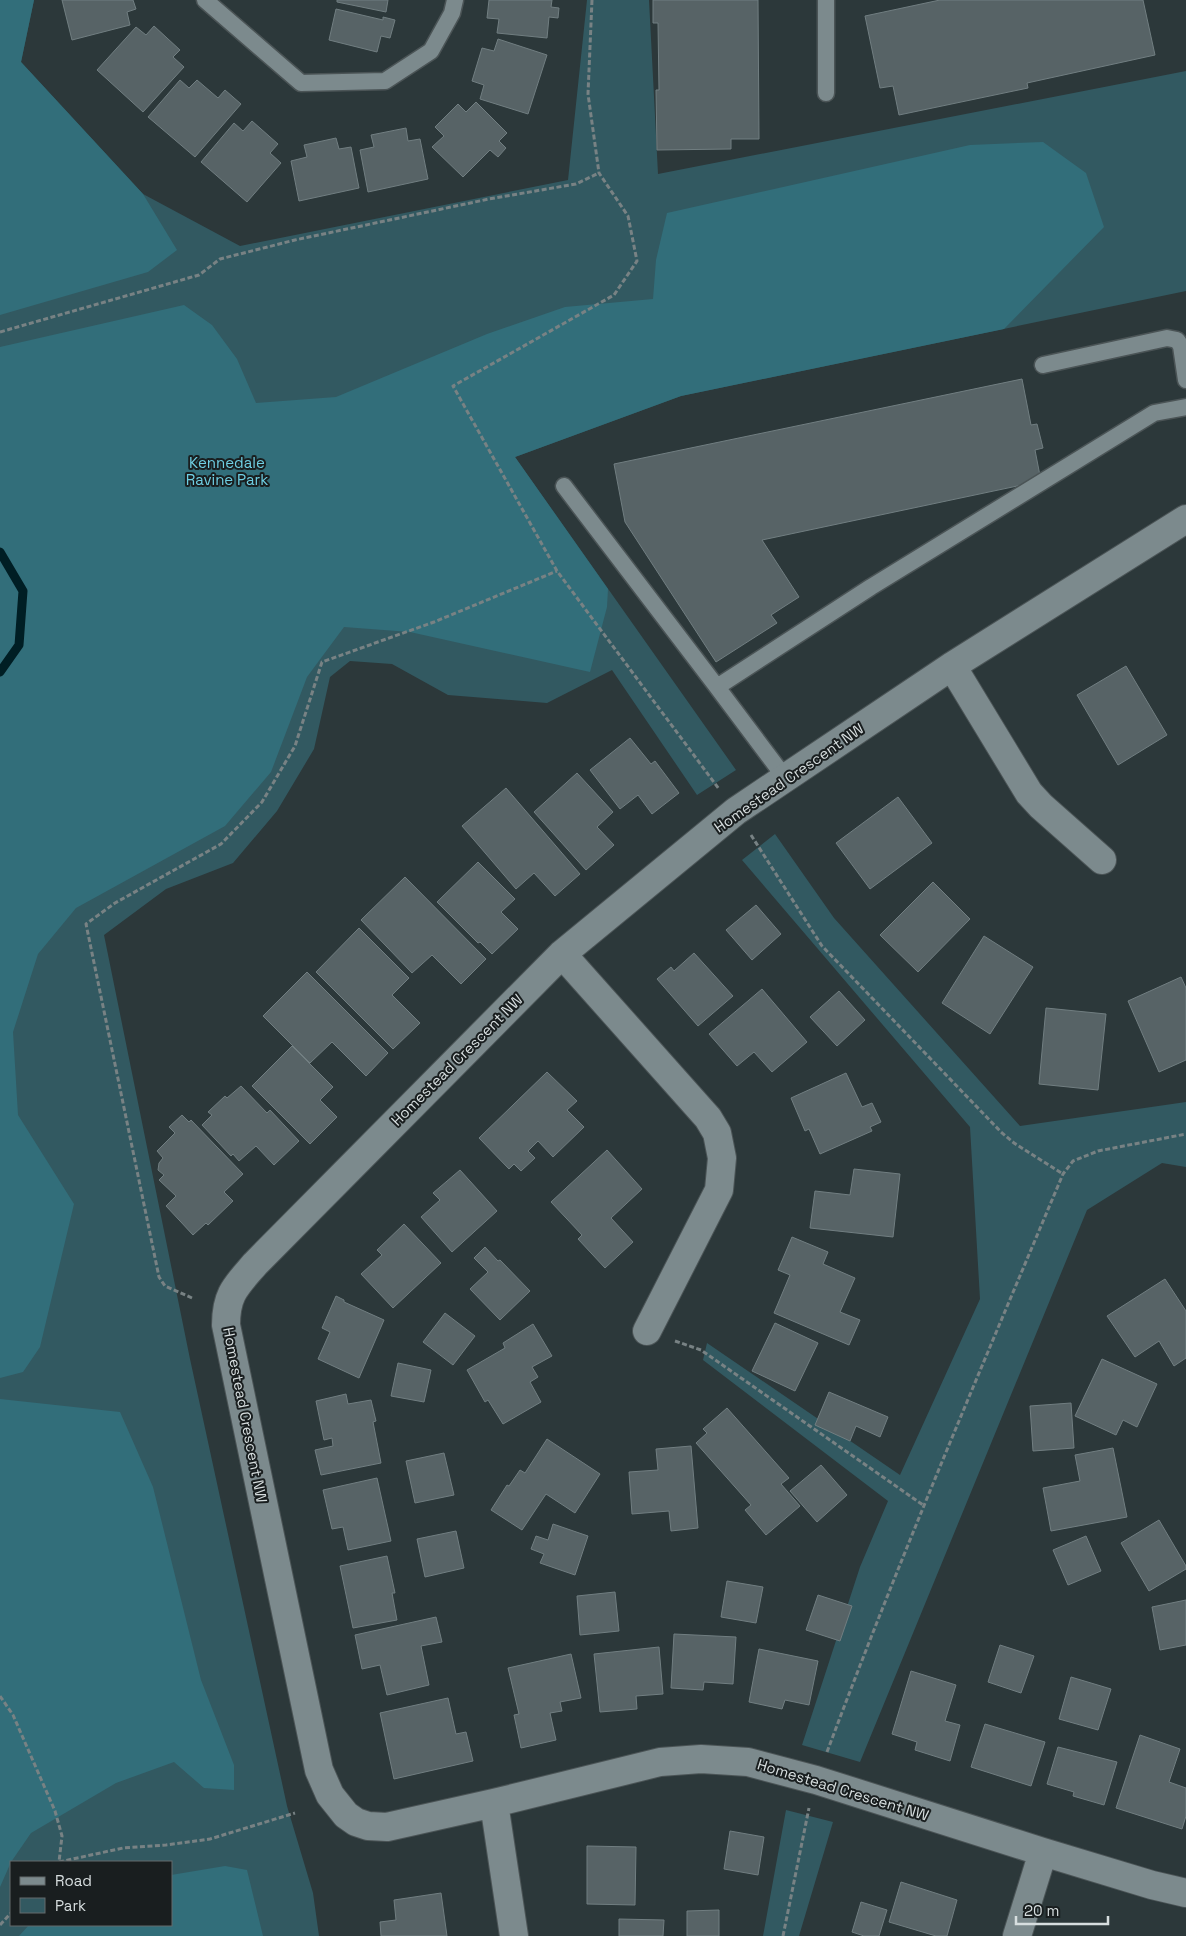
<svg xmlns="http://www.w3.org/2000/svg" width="1186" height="1936" font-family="'Space Grotesk',sans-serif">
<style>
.green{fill:#325961;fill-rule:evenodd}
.forest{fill:#326e7a}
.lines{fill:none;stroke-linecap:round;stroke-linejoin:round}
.stream{stroke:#001e24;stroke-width:9}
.building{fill:#576366;stroke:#717e81}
.service-casing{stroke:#4b5456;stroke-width:19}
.minor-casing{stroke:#4b5456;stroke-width:30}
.path{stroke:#788284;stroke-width:3;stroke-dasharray:5 2.5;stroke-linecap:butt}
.service{stroke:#7c8a8d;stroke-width:16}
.minor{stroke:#7c8a8d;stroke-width:28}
.labels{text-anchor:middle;stroke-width:4;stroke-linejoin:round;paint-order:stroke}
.park-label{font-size:15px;fill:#6fcfe3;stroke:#191e1f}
.street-label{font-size:15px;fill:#d7dedf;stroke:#191e1f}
</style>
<rect width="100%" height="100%" fill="#2c383a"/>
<path class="green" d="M0,0H34L21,62L143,194L240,246L568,180L587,0H649L658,174L1186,71V291L681,396L515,457L736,770L697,795L612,670L547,703L448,695L392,664L350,661L330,677L314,749L277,811L233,863L166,889L104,935L190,1359L287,1806L313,1893L319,1936H0ZM11,1862H171V1925H11Z
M775,834L834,918L1020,1126L1186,1102V1167L1162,1163L1087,1210L860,1762L802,1745L860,1567L888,1501L703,1360L707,1343L900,1475L980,1299L970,1127L742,860Z
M786,1810L833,1822L799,1936H763Z"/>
<path class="forest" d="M0,0H34L21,62L143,194L177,250L148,272L0,315Z
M1043,142L1086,173L1104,227L1004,329L681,396L515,457L608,589L607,607L590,672L410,632L344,627L307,677L271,772L225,826L76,908L38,954L13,1032L18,1115L74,1204L40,1347L23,1372L0,1378V347L184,305L212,325L237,359L256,403L336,397L487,334L565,307L653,299L656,260L667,213L970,145Z
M0,1399L120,1412L153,1487L201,1680L234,1765V1790L204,1788L174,1762L116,1783L31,1833L11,1862L0,1887Z
M225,1866L247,1870L263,1936H19L29,1925H171V1875Z"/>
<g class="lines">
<path class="stream" d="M0,552L23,591L19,645L0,672"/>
</g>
<path class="building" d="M62,0H133L136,9L127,12L130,25L72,40Z
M337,0H388L386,12L337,2Z
M489,0H552L551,7L559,8L558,18L549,17L547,38L497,33L499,19L487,18Z
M653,0H758L759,139H731V149L657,150L656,90H659L658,23H653Z
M940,0H1143L1155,55L1027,83L1028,88L899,115L893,86L880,88L865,16Z
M336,9L383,20V17L395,20L390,38L381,36L377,52L329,40Z
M154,26L180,50L173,57L184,67L143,112L97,70L136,27L146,35Z
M498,39L547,55L528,114L480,99L484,85L472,81L482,48L494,51Z
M180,80L189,88L197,80L218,98L225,90L241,104L195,157L148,117Z
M476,102L507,133L499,141L506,148L498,157L490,150L463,177L432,147L444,136L435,127L458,104L466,112Z
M252,121L278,144L270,153L281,163L247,202L201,162L234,123L243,131Z
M406,128L408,141L420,139L428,179L368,192L360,150L374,147L371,135Z
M336,138L339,149L351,147L359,188L299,201L291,161L307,157L304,145Z
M1022,379L1031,425L1037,424L1043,448L1035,450L1041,481L762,540L799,597L771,615L777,623L716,662L625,522L614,464Z
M1126,666L1167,735L1118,765L1077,695Z
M630,738L651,764L655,761L679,793L652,814L638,795L620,809L590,770Z
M577,773L613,812L597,827L614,845L586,870L534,812Z
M506,788L580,874L555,896L534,873L516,889L462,826Z
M898,797L932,843L870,889L836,843Z
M478,862L515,899L501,912L518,929L492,954L480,942L478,943L437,902Z
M405,877L486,959L461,984L432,955L412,973L361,920Z
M933,882L970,919L918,972L880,935Z
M756,905L781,934L752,960L726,930Z
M359,928L409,978L392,995L420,1023L393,1049L316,972Z
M984,936L1033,967L990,1034L942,1003Z
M694,953L733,996L698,1026L657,979L671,967L674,971Z
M307,972L388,1053L366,1076L332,1042L310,1063L263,1016Z
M1181,977L1186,988V1060L1159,1072L1128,1001Z
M762,989L807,1042L772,1072L754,1052L737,1066L709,1034Z
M839,991L865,1020L837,1046L810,1017Z
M1046,1008L1106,1014L1098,1090L1039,1084Z
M292,1046L333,1087L320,1100L337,1117L310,1144L252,1086Z
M547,1072L577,1101L567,1110L584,1127L553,1157L538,1141L528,1151L535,1158L521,1171L514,1164L509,1169L479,1138Z
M846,1073L862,1107L872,1103L881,1122L870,1127L872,1131L820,1154L809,1129L805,1131L791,1098Z
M241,1086L267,1113L270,1110L299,1141L274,1165L256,1146L239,1161L233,1154L231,1156L202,1125L212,1115L208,1112L225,1096L227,1098Z
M182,1115L189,1122L191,1120L243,1174L224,1192L233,1201L208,1225L206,1223L193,1235L166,1206L176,1196L159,1180L164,1175L158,1170L159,1163L163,1158L157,1151L175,1133L169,1127Z
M607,1150L642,1189L611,1218L633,1242L605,1268L578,1239L582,1235L551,1202Z
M854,1169L900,1174L893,1237L810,1228L815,1191L850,1195Z
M460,1170L497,1211L452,1252L421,1217L440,1200L433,1193Z
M404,1224L441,1263L393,1308L361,1274L382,1255L377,1250Z
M792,1237L828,1252L823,1264L855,1278L840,1312L860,1320L849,1345L774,1313L790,1275L778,1270Z
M485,1247L498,1261L500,1260L530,1291L500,1320L470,1289L488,1272L474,1258Z
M1165,1279L1186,1311V1358L1174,1366L1159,1341L1135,1357L1107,1316Z
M336,1296L344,1300V1302L384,1320L359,1378L318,1359L330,1332L322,1328Z
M445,1313L475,1336L453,1365L423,1342Z
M775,1323L818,1343L795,1391L752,1371Z
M533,1324L552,1356L532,1367L538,1377L530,1382L541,1402L503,1424L488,1400L485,1402L467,1370L505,1348L503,1343Z
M1102,1359L1157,1384L1137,1427L1123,1420L1116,1435L1075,1416Z
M398,1363L431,1370L424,1402L391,1396Z
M829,1392L888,1417L880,1437L856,1426L850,1441L815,1425Z
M346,1394L348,1404L371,1400L376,1421L373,1422L381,1463L321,1475L315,1450L333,1446L332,1438L324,1440L316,1401Z
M1071,1403L1074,1448L1033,1451L1030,1406Z
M727,1408L789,1478L781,1484L800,1506L766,1535L745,1510L751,1505L696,1443L707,1433L703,1429Z
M547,1439L600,1474L575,1513L546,1494L522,1530L491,1510L507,1485L509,1486L520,1470L525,1473Z
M691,1446L698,1528L671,1531L669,1511L632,1514L629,1472L658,1470L656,1449Z
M1113,1448L1127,1517L1051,1531L1043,1488L1080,1481L1075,1455Z
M444,1453L454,1495L415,1503L406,1461Z
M821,1465L847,1495L817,1522L790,1491Z
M377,1478L391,1541L348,1550L343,1527L332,1529L323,1490Z
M1159,1520L1186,1566V1569L1149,1591L1121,1543Z
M553,1524L588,1536L575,1575L540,1563L544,1554L531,1549L536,1536L548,1540Z
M456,1531L464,1568L425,1577L417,1539Z
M1086,1536L1101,1571L1068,1585L1053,1550Z
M387,1556L395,1593H392L397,1620L353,1628L340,1566Z
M727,1581L763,1587L756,1623L721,1617Z
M615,1592L619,1631L580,1635L577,1596Z
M818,1595L852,1606L840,1641L806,1630Z
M1186,1600V1645L1160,1650L1152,1607Z
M436,1617L442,1642L421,1646L429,1685L387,1695L380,1665L362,1669L355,1635Z
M674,1634L736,1637L733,1684L704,1682L703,1690L671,1688Z
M1000,1645L1034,1656L1021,1693L988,1682Z
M659,1647L663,1694L636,1696L637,1709L600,1712L594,1654Z
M759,1649L818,1661L809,1705L785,1700L782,1709L749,1702Z
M571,1654L581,1698L560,1702L562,1711L550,1713L556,1740L521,1748L514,1715L519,1714L508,1668Z
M911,1671L956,1685L945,1721L960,1725L950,1761L915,1750L917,1742L892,1734Z
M1071,1677L1111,1689L1098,1730L1059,1719Z
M448,1698L456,1734L466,1732L473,1761L394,1779L380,1713Z
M985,1724L1045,1742L1031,1786L971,1767Z
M1140,1735L1180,1749L1169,1782L1186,1788V1816L1182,1829L1116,1808Z
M1058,1747L1117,1762L1104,1805L1073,1796L1074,1792L1047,1784Z
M730,1831L764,1837L758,1875L724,1869Z
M587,1846L636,1847L635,1905L587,1904Z
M901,1882L957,1900L947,1936H936L889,1922Z
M441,1893L447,1936H381L380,1922L396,1920L394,1900Z
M861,1902L887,1910L879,1936H864L852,1932Z
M719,1910V1936H687V1911Z
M619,1919L664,1920L663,1936H619Z"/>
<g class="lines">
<g class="service-casing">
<path id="service" d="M205,0L301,83L385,81L431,51L452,13L455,0
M826,93V0
M1043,365L1167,338L1177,340L1181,346L1186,380
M564,486L717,687
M786,779L717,687L871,587L1154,413L1186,407"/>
</g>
<g class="minor-casing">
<path id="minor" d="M1186,519L952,666L736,811L562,954L255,1264C236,1286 226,1294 226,1325L319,1770L330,1795L346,1815L356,1822L368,1826L387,1827L494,1803L660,1762L701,1759L748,1762L816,1780L1043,1852L1152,1885L1186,1893
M952,666L1029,793L1041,806L1102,860
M562,954L708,1118L717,1133L722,1158L719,1190L647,1331
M494,1803L514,1936
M1017,1936L1043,1852"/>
</g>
<path class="path" d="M592,0L588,94L599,173L628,216L637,261L614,295L453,386L557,571L719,789
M0,332L199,275L220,259L295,240L489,199L576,184L599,173
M751,835L822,946L1001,1132L1014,1143L1063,1174
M192,1298L165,1286L159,1277L86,924L115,903L221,844L262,802L295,746L322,662L434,622L557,571
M675,1341L701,1350L923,1505
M0,1696L13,1715L55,1811L62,1836L59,1862
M827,1752C900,1557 982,1366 1063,1174L1073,1161L1098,1151L1186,1134
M59,1862L123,1848L166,1845L210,1839L295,1813
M0,1925L11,1913
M783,1936L809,1808"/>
<use href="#service" class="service"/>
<use href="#minor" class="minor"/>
</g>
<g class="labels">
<g class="park-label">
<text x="227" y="468">Kennedale<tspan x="227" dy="17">Ravine Park</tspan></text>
</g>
<g class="street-label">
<text transform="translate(789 778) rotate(-35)" y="5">Homestead Crescent NW</text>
<text transform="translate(457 1060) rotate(-45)" y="5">Homestead Crescent NW</text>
<text transform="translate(245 1415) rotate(79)" y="5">Homestead Crescent NW</text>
<text transform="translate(843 1790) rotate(17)" y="5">Homestead Crescent NW</text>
</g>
</g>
<rect x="10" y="1861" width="162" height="65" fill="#191e1f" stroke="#656b6c"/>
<rect x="20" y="1877" width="25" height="8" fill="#7c8a8d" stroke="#656b6c"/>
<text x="55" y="1886" font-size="15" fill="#d7dedf">Road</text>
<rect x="20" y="1898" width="25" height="15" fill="#325961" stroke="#656b6c"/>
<text x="55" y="1911" font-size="15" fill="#d7dedf">Park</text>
<path d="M1016 1916v8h92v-8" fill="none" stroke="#d7dedf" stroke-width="2.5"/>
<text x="1024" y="1916" font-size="15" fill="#d7dedf" stroke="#191e1f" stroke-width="4" paint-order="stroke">20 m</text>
</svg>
